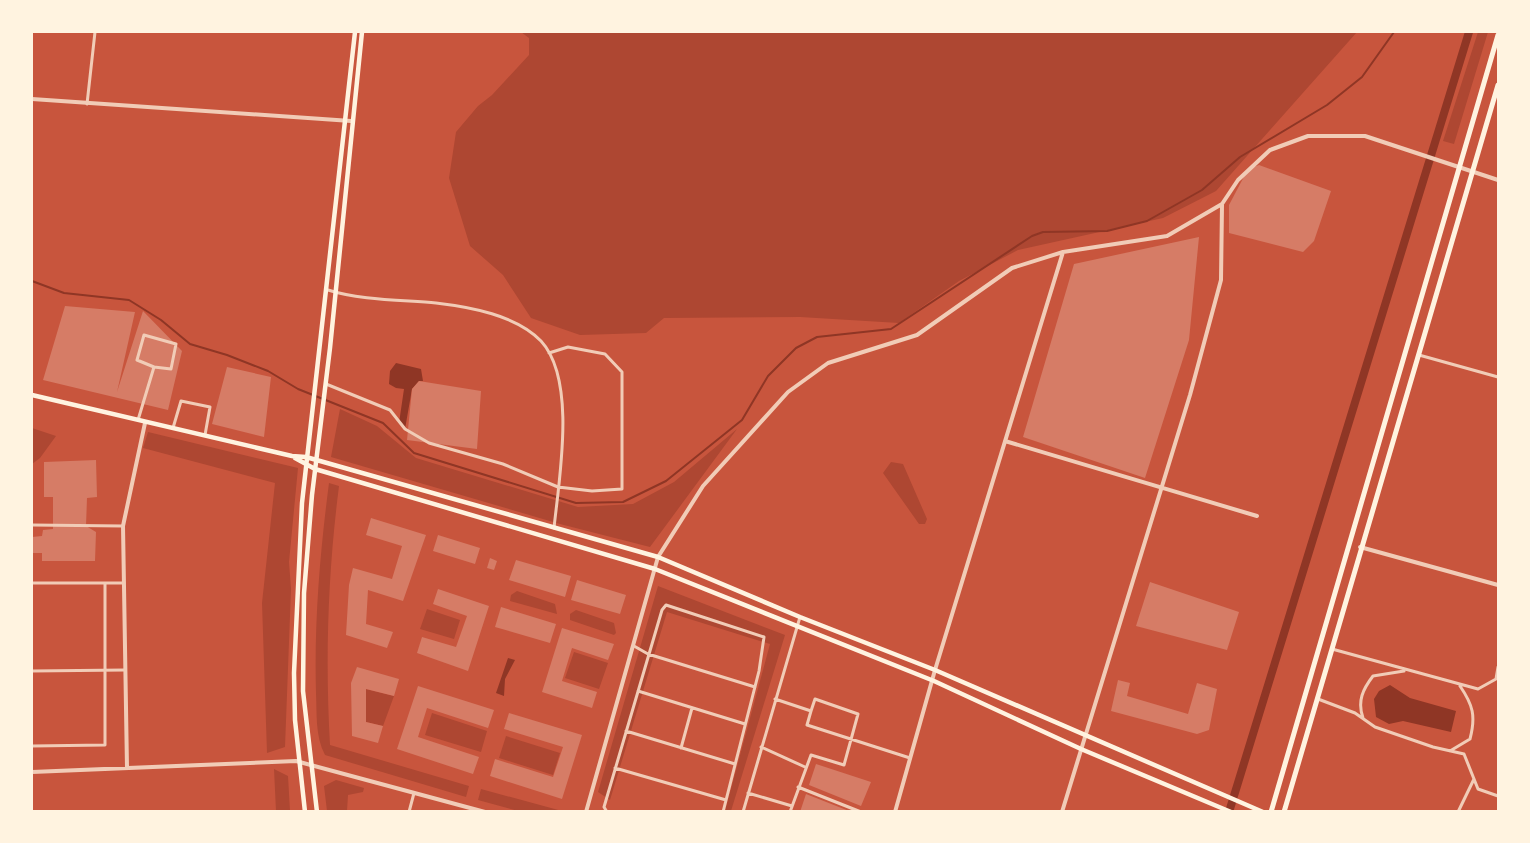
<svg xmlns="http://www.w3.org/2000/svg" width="1530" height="843" font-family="Overpass,sans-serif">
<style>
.green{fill:#ae4732}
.water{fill:#8f3625}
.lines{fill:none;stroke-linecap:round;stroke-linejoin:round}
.stream{stroke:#8f3625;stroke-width:2}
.canal{stroke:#8f3625;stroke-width:8}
.building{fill:#d67c66}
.minor{stroke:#f1ccb7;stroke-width:3}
.tertiary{stroke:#f1ccb7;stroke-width:4}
.secondary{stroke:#fff3e0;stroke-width:4.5}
.trunk{stroke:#fff3e0;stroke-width:5}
</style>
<rect width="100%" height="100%" fill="#c8553d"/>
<path class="green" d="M521,32H1357L1216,191L1163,218L1018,250L959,281L899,323L800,317L664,318L646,333L580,335L531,318L503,275L470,246L449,178L456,132L478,106L492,95L529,55V38Z
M1478,32H1488L1454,144L1443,141Z
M340,409L377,426L416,458L578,507L633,504L674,482L737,429L650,547L560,524L331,457Z
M32,428L56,436L40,458L32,464Z
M148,432L298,468L289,562L291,589L285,747L267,753L262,603L275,483L143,448Z
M891,462L903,464L927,519L925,524H919L883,473Z
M329,483L339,486C328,572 325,658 330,745L469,786L466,797L325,755C315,736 317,714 316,693C314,623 320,552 329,483Z
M658,586L785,635L731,811H725L770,644L667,612L610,800L598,792Z
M517,591L555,604L557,614L510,601L511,595Z
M427,609L460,620L454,639L420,629Z
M576,610L614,623L616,633L614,635L570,620V614Z
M574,652L608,663L599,689L565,678Z
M366,689L394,696L383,726L366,722Z
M432,713L487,731L481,752L425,735Z
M506,736L560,753L553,775L499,758Z
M274,769L288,776L290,811H276Z
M336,780L364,788L363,792L348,795L347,811H327L324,786Z
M481,789L562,811H518L478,800Z"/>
<path class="water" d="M396,363L421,369L423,381H419L412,389L405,429L399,423L404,389L396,388L389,384L390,371Z
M508,658L515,660L505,679L504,696L496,693Z
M1390,685L1410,698L1456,711L1451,732L1403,721L1389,724L1376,717L1374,699L1379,691Z"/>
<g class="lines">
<path class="stream" d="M32,281L64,293L129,300L161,320L190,344L227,355L268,371L298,389L383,423L414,453L576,503L623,502L666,481L742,420L768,376L796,348L817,337L891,329L1032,236L1043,232L1107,231L1147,221L1202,190L1240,157L1327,105L1362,77L1394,32"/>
<path class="canal" d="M1229,812L1469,32"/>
</g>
<path class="building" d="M1259,165L1331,191L1314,241L1303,252L1229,233V205L1248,169Z
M1199,237L1189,340L1145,478L1023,437L1074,264Z
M65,306L135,312L117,392L143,311L182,351L168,410L43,380Z
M227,367L271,377L264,437L212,424Z
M419,381L481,391L477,449L407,440L412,389Z
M96,460L97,497L87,498L86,526L96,532L95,561H42V553H32V537L42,536L43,530L53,529V497H44V462Z
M371,518L426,535L403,601L368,590L366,624L393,632L387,648L346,635L349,585L353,568L392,579L402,546L366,535Z
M438,535L480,548L475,564L433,551Z
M490,558L497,561L494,570L487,568Z
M516,560L571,576L565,597L509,580Z
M577,580L626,595L620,614L571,600Z
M1150,582L1239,612L1227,650L1136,626Z
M438,589L489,606L468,671L417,653L422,637L456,647L467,616L433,604Z
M501,607L556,624L550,643L495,627Z
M562,628L614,644L608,660L572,648L562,681L597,692L592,708L542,692Z
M357,667L399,679L394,696L366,689V722L383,726L378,743L352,736L351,683Z
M1118,680L1130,683L1127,696L1188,714L1197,683L1217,689L1209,730L1197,734L1111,711Z
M418,686L494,710L488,728L427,708L418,737L479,757L473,774L397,749Z
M509,713L582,735L562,799L490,776L495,759L553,777L563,747L504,729Z
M816,764L871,782L861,806L809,785Z
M806,794L849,811V812H800Z"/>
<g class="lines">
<path class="minor" d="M87,104L95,32
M328,290C359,300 403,300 436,303C470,307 516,315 541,341C577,380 559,479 554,528
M1419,355L1498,377
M326,384L390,410L405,429L429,443L503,464L558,487L592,491L622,489V372L605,354L568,347L549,353
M138,420L154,367L137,360L144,335L176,344L171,369L154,367
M173,428L181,401L210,407L205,435
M32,525L123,526
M32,583H124
M634,646L648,654L755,687
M1332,649L1478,689L1496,679L1498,667
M32,671L125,670
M638,691L745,724
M775,699L811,711L807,725L910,758
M1318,699L1355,713L1375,727L1433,747L1464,754L1478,789L1498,796
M1363,718C1357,701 1363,689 1373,676L1404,671
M626,731L735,764
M32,746L105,745V583
M761,747L805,767
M681,748L692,708
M1450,751L1470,739C1476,716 1473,705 1460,686
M615,768L726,800
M798,787L861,812
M748,793L792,806
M409,812L414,793
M607,812L604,807L662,610L666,605L764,637L759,671L723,812
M743,812L800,617
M790,812L811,755L844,765L858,714L815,699L811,711
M1458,812L1474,779"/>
<path class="tertiary" d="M32,99L351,121
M1005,441L1257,516
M1360,547L1498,585
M127,768L123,526L145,423
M32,772L296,761L485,812
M586,812L658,557L703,486L788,392L828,363L917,335L1012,268L1063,252L1167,236L1222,204L1238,180L1270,150L1308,136H1365L1498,180
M895,812L935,670L1063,252
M1062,812L1190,395L1221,280L1222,205"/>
<path class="secondary" d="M32,395L292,456L306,457L658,557L800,617L935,670L1263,812
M295,458L315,469L655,569L934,681L1081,749L1231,812
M305,812L295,720L294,673L302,503L355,32
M317,812L303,691L304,593L312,495L330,348L362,32"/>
<path class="trunk" d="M1271,812L1498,35
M1284,812L1498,85"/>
</g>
<rect width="1530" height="843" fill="none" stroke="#fff3e0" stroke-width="66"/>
</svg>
